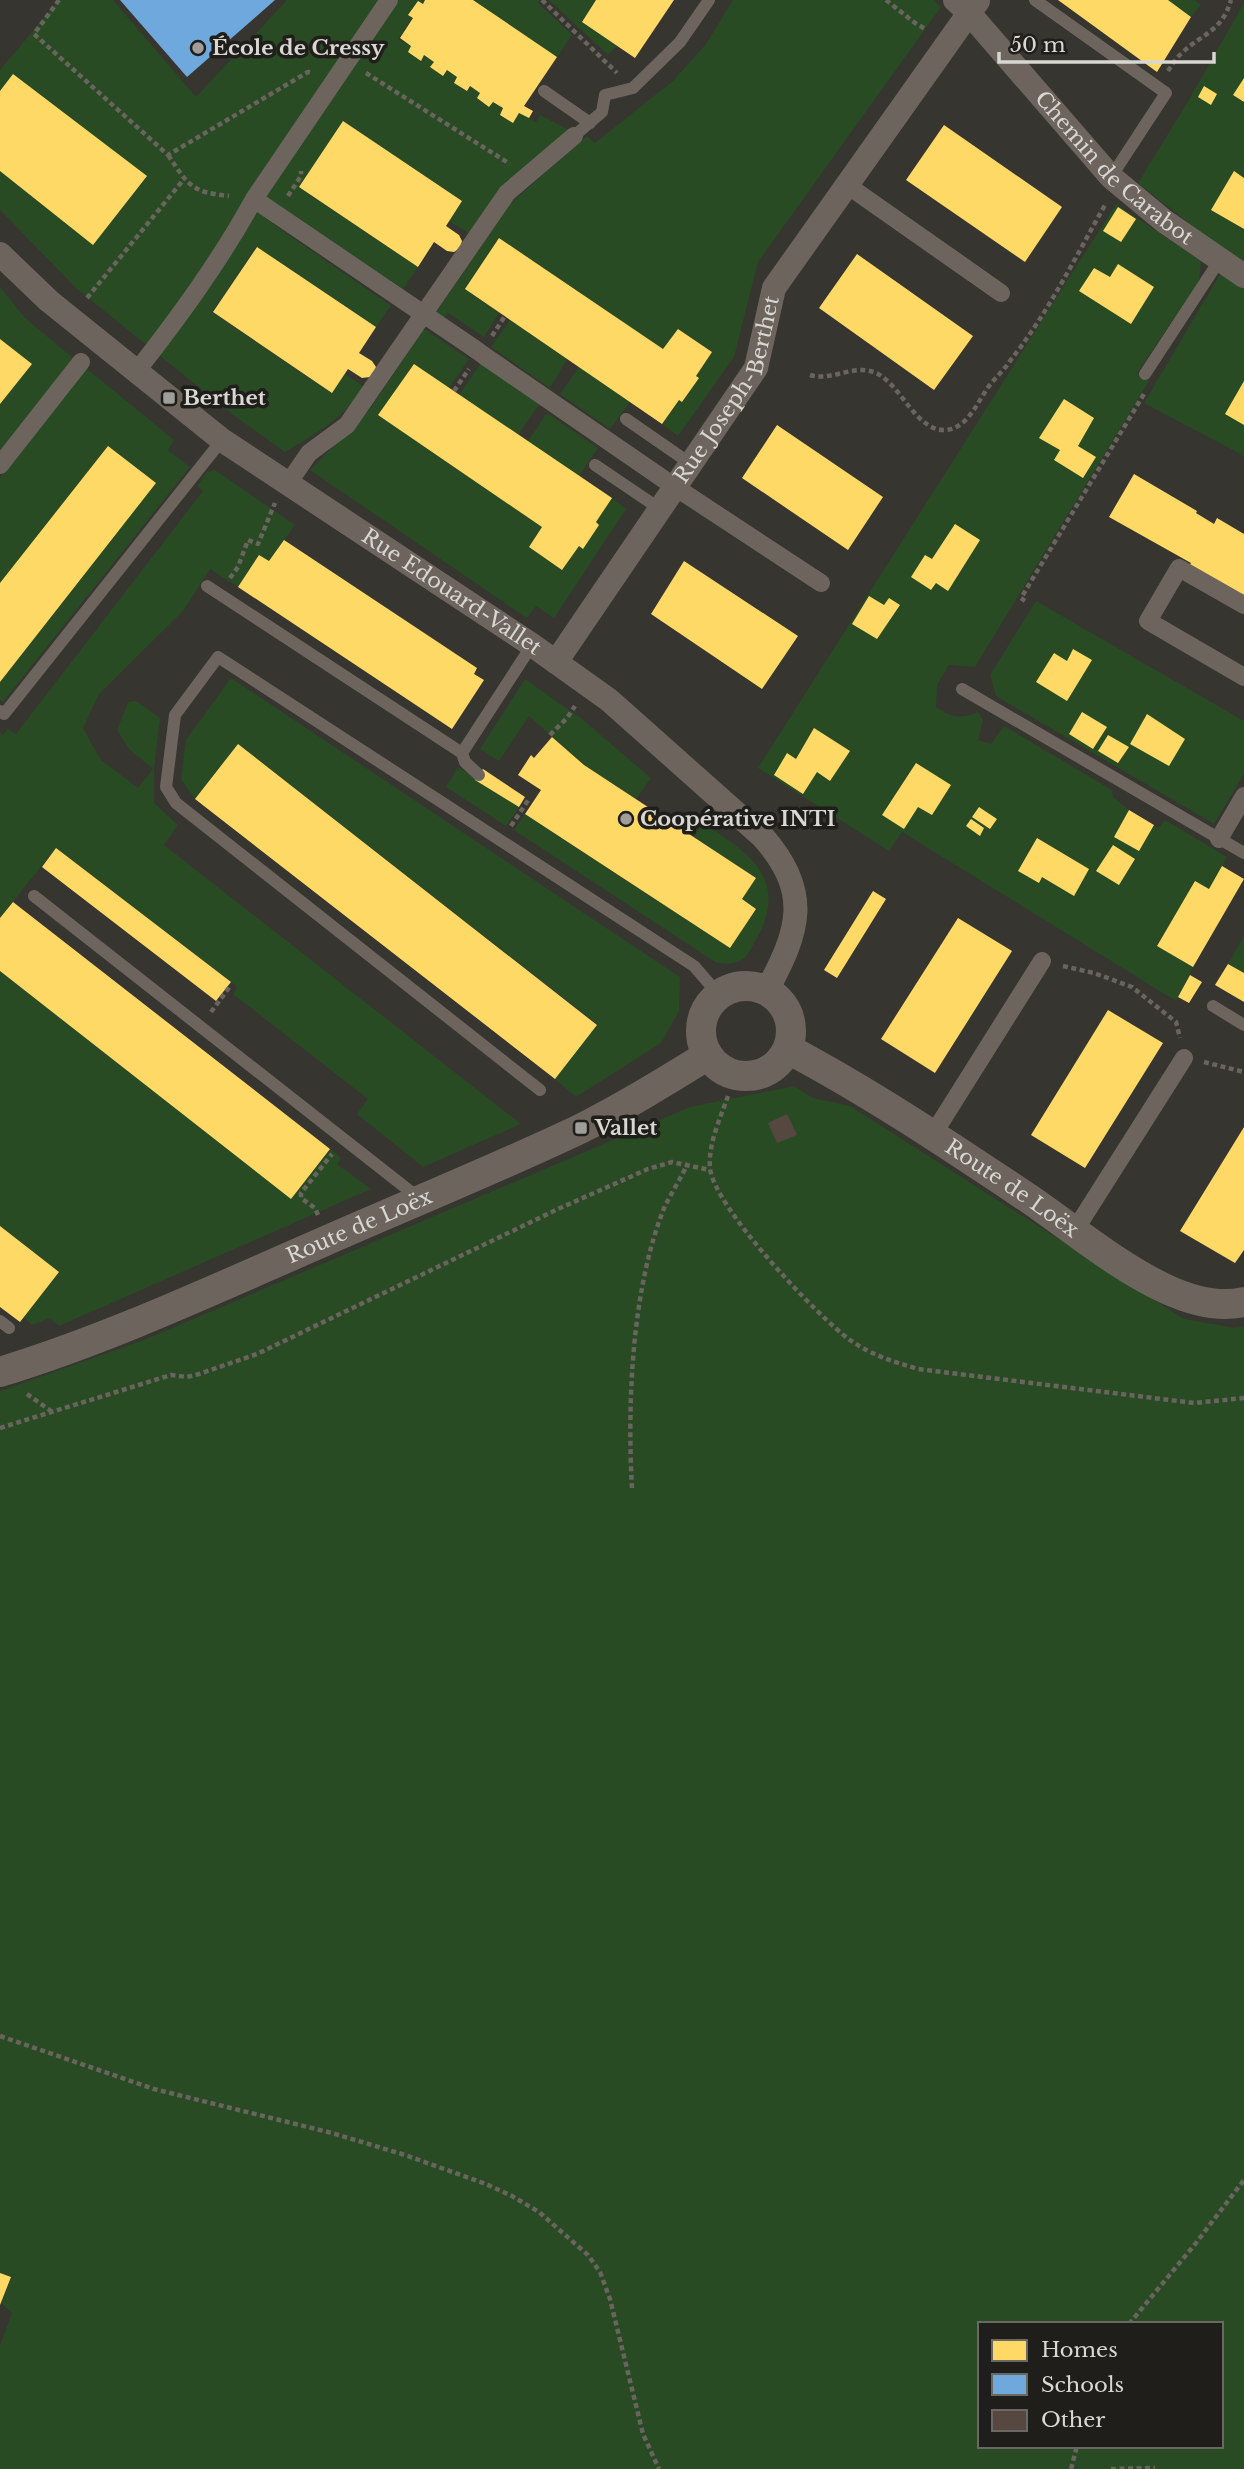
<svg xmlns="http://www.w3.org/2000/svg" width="1244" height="2469" font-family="'Libre Baskerville',serif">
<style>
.green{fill:#294b24;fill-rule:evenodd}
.homes{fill:#ffd966}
.schools{fill:#6fa8dc}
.building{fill:#564841}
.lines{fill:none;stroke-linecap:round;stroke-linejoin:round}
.path{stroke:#69645e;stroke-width:4.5;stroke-dasharray:5 3.5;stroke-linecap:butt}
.service{stroke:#6d655d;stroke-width:12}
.pedestrian{stroke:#6d655d;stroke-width:18}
.minor{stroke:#6d655d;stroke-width:24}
.tertiary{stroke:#6d655d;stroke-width:30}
.pedestrian-bridge{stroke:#6d655d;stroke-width:18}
.poi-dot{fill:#9f9e99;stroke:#1f1e1a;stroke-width:2.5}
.labels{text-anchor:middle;stroke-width:7;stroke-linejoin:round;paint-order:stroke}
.poi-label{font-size:21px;font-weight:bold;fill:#d8d7d1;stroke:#1f1e1a;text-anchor:start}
.street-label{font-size:21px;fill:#d8d7d1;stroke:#1f1e1a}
</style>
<rect width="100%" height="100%" fill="#363530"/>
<path class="green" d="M59,0H113L196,97L287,0H424L398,39L411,46L408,52L421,60L424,55L434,62L431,67L443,76L447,70L457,77L454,83L466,91L470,86L480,93L477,98L489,107L493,102L503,108L500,115L512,123L519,113L536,122L540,115L569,130L470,234L449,221L462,201L343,121L299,187L418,267L403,289L282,209L273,224L391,306L376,327L256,247L212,312L331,393L345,374L364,387C346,417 315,434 285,452L236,417L76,288L0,210V70Z
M473,0H540L538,3L572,35L557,57Z
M549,0H596L582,22L617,46L608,55Z
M733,0H934L941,7L758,262L734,357L678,436L662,424L679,400L683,402L698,378L696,376L712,351L678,329L663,349L499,238L465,289L499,313L484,337L448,313L443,320L435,314L510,204L587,136L595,143L674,80L706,44Z
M1168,0H1195L1201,5L1191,17Z
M1244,3V264L1229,255L1138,183L1187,103Z
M1116,204L1201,261L1199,281L1137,373L1149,381L975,667L949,665L937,685L936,707C951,717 961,720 978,712L983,720L978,740L991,744L1004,726L1112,790L1113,797L1129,810L1159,828L1165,820L1227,857L1209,889L1195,882L1157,945L1193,967L1176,1001L902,832L889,851L758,768Z
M1220,274L1244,288V456L1144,403Z
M0,287L25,318L73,358L0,452V404L31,364L0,339Z
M510,320L567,359L550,388L491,347Z
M424,329L469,359L449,388L414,364L379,414L542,527L529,547L562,570L579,546L583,548L596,522L612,498L626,509L554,618L536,606L527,618L310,470L367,413Z
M481,363L540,403L518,435L459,395Z
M579,367L630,402L610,429L560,394Z
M86,368L174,440L168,450L190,467L3,702L0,700V477Z
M547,413L598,448L579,476L528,441Z
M215,470L295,525L269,561L259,555L238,587L210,569L183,611L99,694L83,728L100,759L138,788L153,769L129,749L117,730L128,702L136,701L160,718L154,769V803L178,825L164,845L521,1124L423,1167L357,1114L368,1099L233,994L237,987L231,982L56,848L0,918V732L3,735L8,729L16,734L203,491L197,486L207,472Z
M1036,601L1244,721V774L1214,824L996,696L990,675Z
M231,678L680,977L679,1011L661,1043L576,1097L555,1079L597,1024L238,744L195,799L181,779L186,740Z
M525,679L582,719L651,778L636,799L584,765L529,716L499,761L480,749Z
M458,767L519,807L506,826L446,787Z
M525,814L730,948L756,909L742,899L756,878L694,837L703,822C723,837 748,851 761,872C775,895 768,921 754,943C751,949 747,957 741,960C733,965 723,964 715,962L514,830Z
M1244,936V973L1228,964Z
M0,971L291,1198L330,1149L341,1158L337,1164L371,1189L59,1326L50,1318L32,1325L23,1317L59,1272L0,1226Z
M794,1086L813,1098L850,1106L1184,1319L1235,1328L1244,1326V2469H0V2345L12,2313L1,2303L11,2277L0,2273V1391L144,1340L690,1107ZM980,2324H1221V2446H980Z"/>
<path class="homes" d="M425,0H473L557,57L524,106L533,111L529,118L519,113L513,123L500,115L503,108L493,102L489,107L477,98L480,93L470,86L467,91L454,83L457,77L447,70L443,76L430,67L434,62L424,55L421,61L408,52L411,46L400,38L413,18L408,15L418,1L423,4Z
M596,0H674L635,58L582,22Z
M1058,0H1168L1191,17L1157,72Z
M13,74L147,176L93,245L0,171V91Z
M1244,78V102L1233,95Z
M1204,86L1217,94L1211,105L1198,97Z
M343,121L462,201L446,226L459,235L462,241L460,248L454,252L447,251L434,242L418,267L299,187Z
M944,125L1062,207L1025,262L906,180Z
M1234,171L1244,178V229L1211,210Z
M1118,207L1136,219L1121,242L1103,231Z
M499,238L663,349L678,329L712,352L696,376L699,378L682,402L679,400L662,424L465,289Z
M257,247L376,327L359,353L372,361L376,367L374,373L370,377L362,378L348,369L332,393L213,312Z
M857,254L973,336L934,390L819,308Z
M1118,264L1154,287L1131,324L1079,291L1094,268L1110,277Z
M0,339L32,364L0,404Z
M414,364L612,498L596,522L599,525L583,549L579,546L562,570L529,547L542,527L378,415Z
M1244,381V425L1225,414Z
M1064,399L1094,418L1078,446L1096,457L1083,478L1054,460L1060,450L1039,438Z
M777,425L883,497L848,550L742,478Z
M108,446L156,483L0,682V583Z
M1134,474L1197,511L1196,513L1214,524L1217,518L1244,534V601L1188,568L1191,563L1109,517Z
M955,524L980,540L948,591L936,583L931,590L911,577L925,555L932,559Z
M284,540L477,668L474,674L484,680L452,729L238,587L259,555L269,561Z
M684,561L798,636L762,689L651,614Z
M869,596L884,605L889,598L900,605L877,639L852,624Z
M1073,649L1092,660L1067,701L1036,682L1054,653L1067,661Z
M1082,712L1107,727L1093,749L1069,734Z
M1147,714L1185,739L1169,766L1130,744Z
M814,728L850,751L830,781L817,772L803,794L774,775L787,753L796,759Z
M1108,735L1129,747L1118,763L1098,751Z
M552,737L584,765L756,878L742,899L756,909L730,948L525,814L541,790L518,775L531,755L534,758Z
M238,744L597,1025L555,1079L195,799Z
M916,763L951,785L932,815L918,807L904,829L882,815Z
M483,769L525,797L519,807L475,780Z
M979,807L997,819L990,829L972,817Z
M1129,810L1154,825L1139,851L1114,837Z
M971,819L984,828L980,836L966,826Z
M1037,838L1089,869L1074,896L1042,877L1039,883L1018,871Z
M1113,845L1135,859L1119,885L1096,871Z
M56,848L231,982L216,1001L42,867Z
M1222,866L1244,879L1193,967L1157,946L1195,881L1209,889Z
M873,891L886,899L837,978L824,970Z
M13,902L330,1149L291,1199L0,971V918Z
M958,918L1012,951L935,1073L881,1039Z
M1228,964L1244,973V1002L1215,985Z
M1190,975L1202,982L1189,1003L1178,997Z
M1108,1010L1163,1043L1085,1168L1031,1135Z
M1244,1127V1250L1235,1263L1180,1231Z
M0,1226L59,1272L20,1322L0,1307Z
M0,2273L11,2277L0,2305Z"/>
<path class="schools" d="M120,0H275L187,77Z"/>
<path class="building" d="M787,1114L797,1135L777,1143L768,1123Z"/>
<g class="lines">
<path class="path" d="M59,0L34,34L168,155L308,72L313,73
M542,0L617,73
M886,0L915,23L927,30
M1168,71C1172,65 1176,58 1182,53C1201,34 1222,32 1231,0
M366,73L510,164
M168,155C189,186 191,192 229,196
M288,196L301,176V171
M87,298L184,179
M492,336L505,316
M810,375C832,382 855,362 878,374C902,387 917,432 946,430C968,428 978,401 989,386C996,377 1004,370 1010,361C1048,313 1075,258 1105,205
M454,391L469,369
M230,578L238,567L248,540L258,544L275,503
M1025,601L1021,598L1144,394
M550,735L567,718L575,706
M511,826L529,799
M1063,966L1094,973L1132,987L1176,1022L1180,1038
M211,1012L231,985
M1204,1062L1244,1072
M728,1096C720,1119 708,1144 710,1168C713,1206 818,1317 850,1340C873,1356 892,1361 918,1369L1194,1403L1244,1398
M318,1215L315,1208L301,1198V1193L332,1154
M27,1394L51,1411
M0,1428L171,1375L187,1377L199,1374L257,1354L558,1209L648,1169L672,1162L710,1170
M632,1488C627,1402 632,1286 665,1206C672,1192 681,1178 688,1163
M0,2036L154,2089L332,2133L405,2155L486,2184L512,2196L539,2212L588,2255L600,2272L610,2299L643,2434L659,2469
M1129,2324L1196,2243L1244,2180
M1071,2469L1077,2446
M1111,2469L1155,2468"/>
<path class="service" d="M1035,0L1166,93L1111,177
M544,91L590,123
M574,136L602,112L605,95L633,88L680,42L709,0
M1145,374L1219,261
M626,419L691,464
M595,465L660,509
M207,586L462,753L532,645
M962,689L1244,853
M0,711L4,714L222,440
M462,753L465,762L479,775
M34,896L420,1199
M1213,1006L1244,1025
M540,1090L176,803L166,787L175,715L218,657L694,966L719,995
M0,1321L9,1328"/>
<path class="pedestrian" d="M847,185L1001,293
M254,199L475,349
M486,357L675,487L821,583
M136,372C179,317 220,261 254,199L389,0
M0,465L81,362
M287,485L309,453L347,425L507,193L574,136
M1244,605L1179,568L1148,621L1244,677
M1219,839L1244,796
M932,1136L1042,961
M1075,1230L1184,1058"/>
<g class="minor">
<path id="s1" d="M978,1L969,13L1111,177L1164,221L1244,276"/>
<path id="s2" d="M0,254L49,301L222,440L532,645L609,700L763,837C812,893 799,931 767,990"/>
<path id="s3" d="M556,662L756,368L774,288L969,13L955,0"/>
</g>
<g class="tertiary">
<circle cx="746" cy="1031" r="45"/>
<path id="s4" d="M788,1049C871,1093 950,1146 1028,1198C1073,1229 1117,1266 1166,1289C1190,1300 1218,1308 1244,1302"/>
<path id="s5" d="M0,1372C111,1338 217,1288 323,1242C409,1204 496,1169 580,1129C624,1107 666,1081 708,1055"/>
</g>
<path class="pedestrian-bridge" d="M475,349L486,357"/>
</g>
<g class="poi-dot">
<circle cx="198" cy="48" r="7"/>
<rect x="162" y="391" width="14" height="14" rx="3.5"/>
<circle cx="626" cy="819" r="7"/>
<rect x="574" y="1121" width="14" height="14" rx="3.5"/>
</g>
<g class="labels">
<g class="poi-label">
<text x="212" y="55">École de Cressy</text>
<text x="183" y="405">Berthet</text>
<text x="640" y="826">Coopérative INTI</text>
<text x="595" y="1135">Vallet</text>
</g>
<g class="street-label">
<text dy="7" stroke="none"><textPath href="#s1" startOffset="228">Chemin de Carabot</textPath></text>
<text dy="7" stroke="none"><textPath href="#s3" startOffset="324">Rue Joseph-Berthet</textPath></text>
<text dy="7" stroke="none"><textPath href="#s2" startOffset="565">Rue Edouard-Vallet</textPath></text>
<text dy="7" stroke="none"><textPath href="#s4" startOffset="264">Route de Loëx</textPath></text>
<text dy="7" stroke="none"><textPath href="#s5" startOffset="388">Route de Loëx</textPath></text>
</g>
</g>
<rect x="978" y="2322" width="245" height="126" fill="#1f1e1a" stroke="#696863" stroke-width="2"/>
<rect x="992" y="2340" width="35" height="21" fill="#ffd966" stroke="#696863" stroke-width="2"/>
<text x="1041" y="2357" font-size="21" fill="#d8d7d1">Homes</text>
<rect x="992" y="2374" width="35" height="21" fill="#6fa8dc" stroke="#696863" stroke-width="2"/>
<text x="1041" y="2392" font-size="21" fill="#d8d7d1">Schools</text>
<rect x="992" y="2410" width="35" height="21" fill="#564841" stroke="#696863" stroke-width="2"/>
<text x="1041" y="2427" font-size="21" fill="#d8d7d1">Other</text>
<path d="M999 52v10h215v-10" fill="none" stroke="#d8d7d1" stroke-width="3.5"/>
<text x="1010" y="52" font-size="21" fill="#d8d7d1" stroke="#1f1e1a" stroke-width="5" paint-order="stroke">50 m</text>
</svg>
